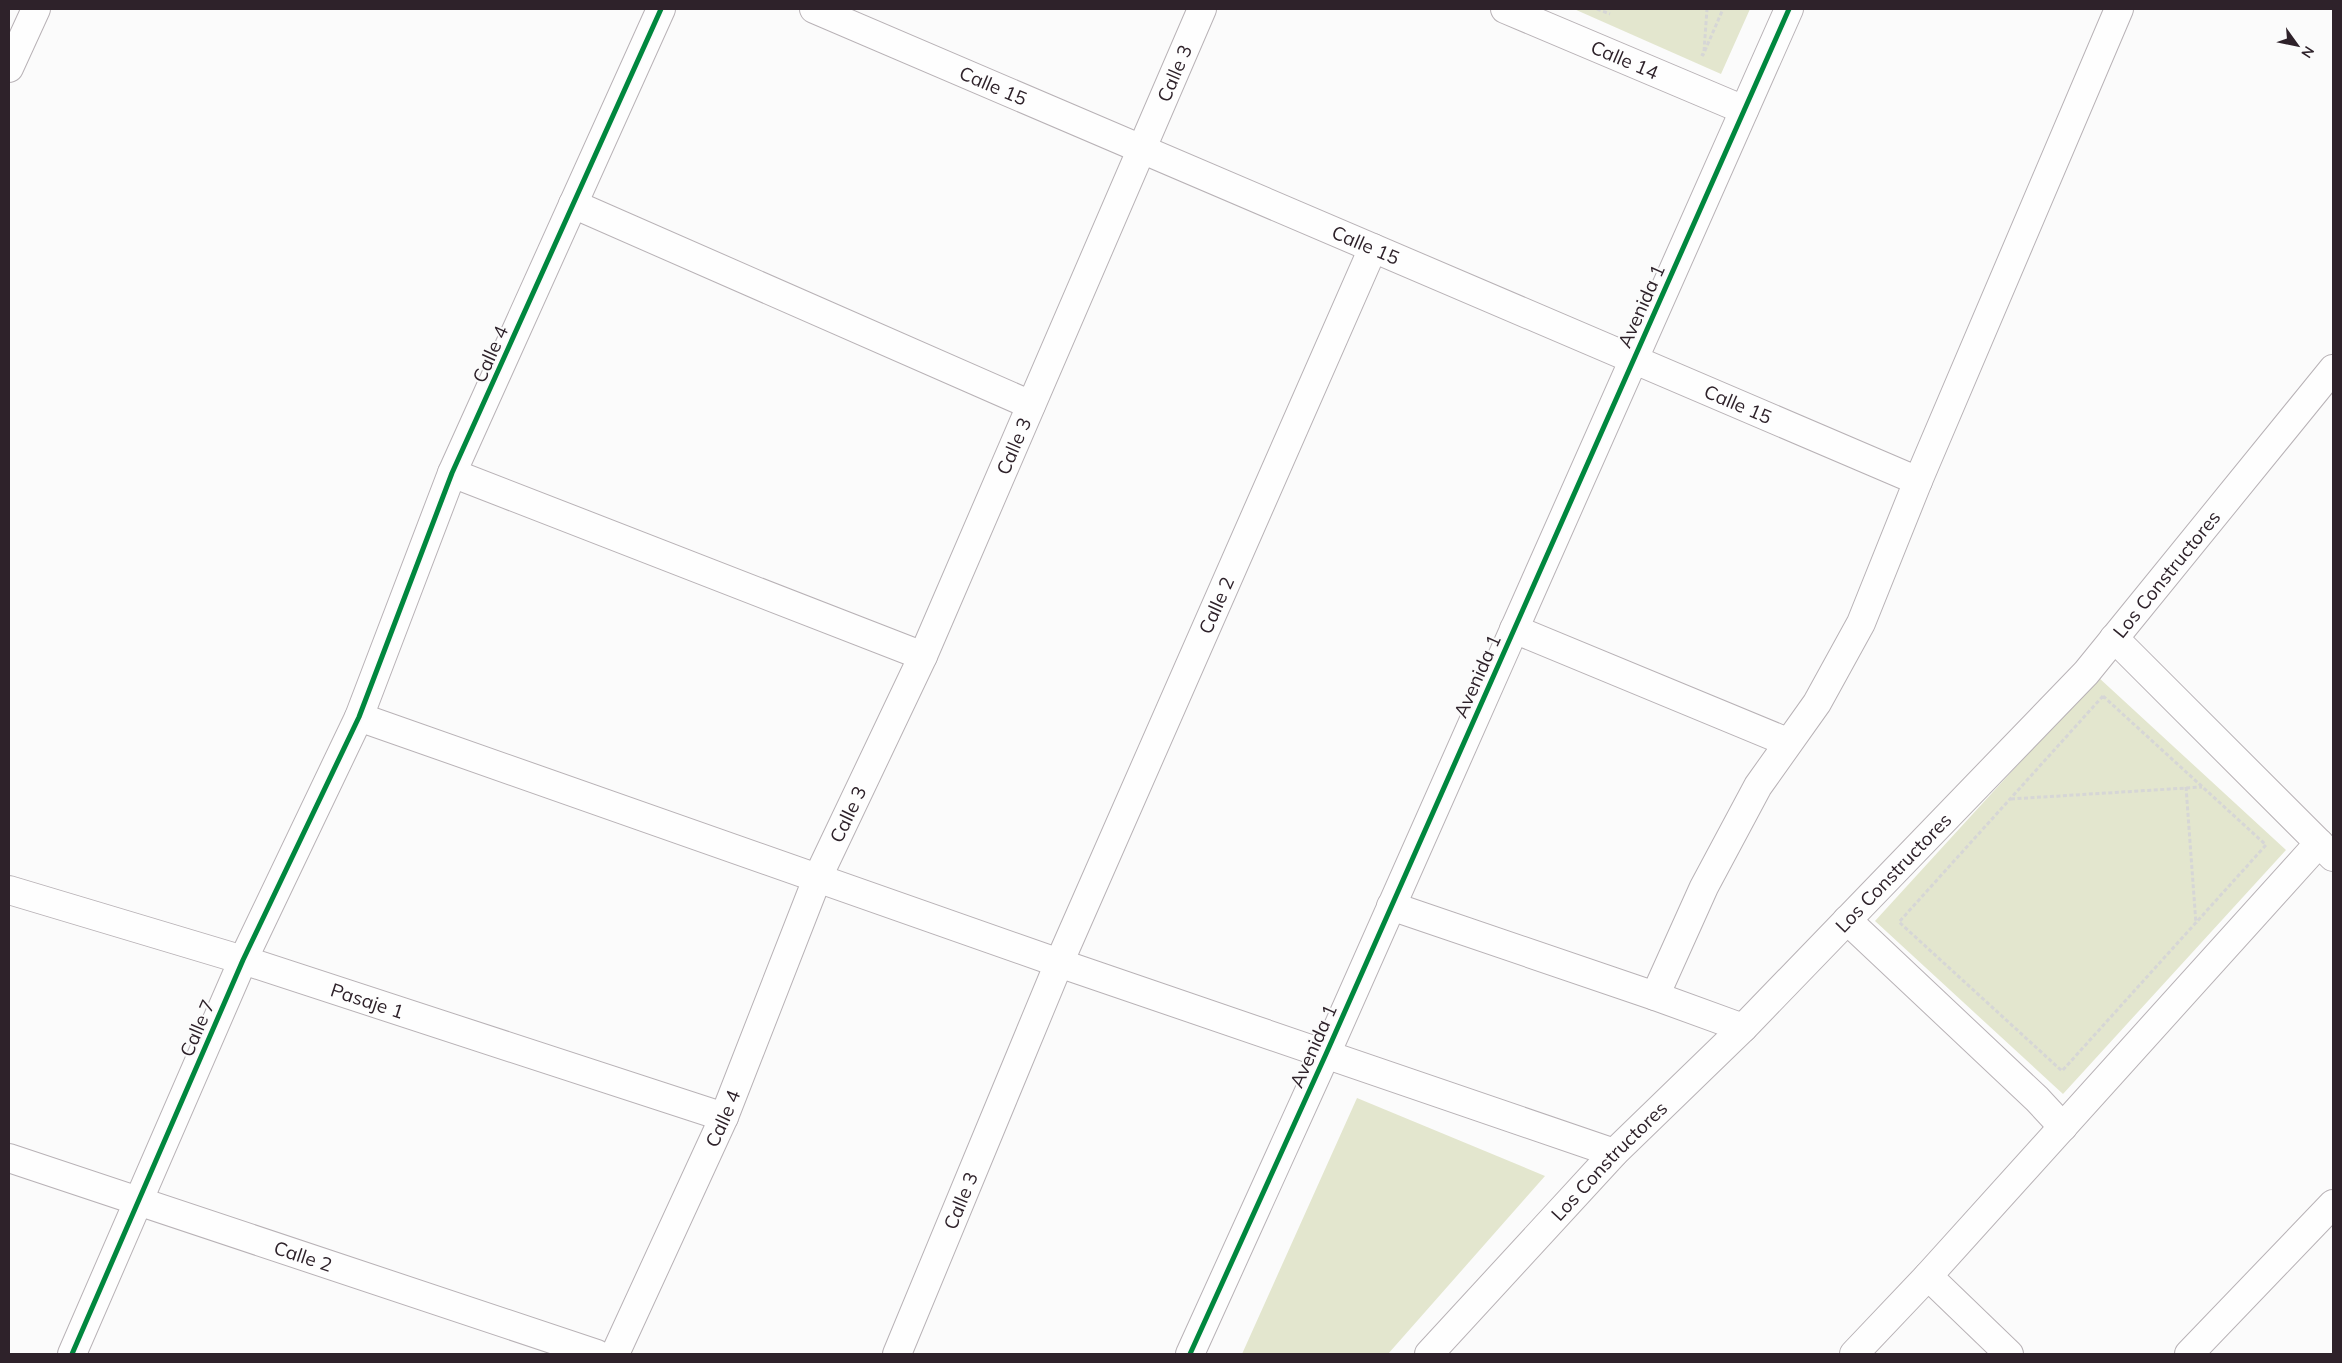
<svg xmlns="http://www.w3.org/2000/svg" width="2342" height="1363" font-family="Mulish,sans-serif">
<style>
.green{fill:#e3e6ce}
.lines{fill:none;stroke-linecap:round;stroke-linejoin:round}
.minor-casing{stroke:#b8b2b6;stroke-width:30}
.tertiary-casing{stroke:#b8b2b6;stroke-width:30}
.path{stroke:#d6d6d6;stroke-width:3;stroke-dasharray:4 2.5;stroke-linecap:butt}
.minor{stroke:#fefefe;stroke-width:28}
.tertiary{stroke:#fefefe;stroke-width:28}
.cycleway-casing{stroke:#fbfbfb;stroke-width:8}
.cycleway{stroke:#00873e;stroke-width:5}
.labels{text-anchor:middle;stroke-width:4;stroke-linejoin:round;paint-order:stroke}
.street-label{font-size:19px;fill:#2e222a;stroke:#fbfbfb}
</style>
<rect width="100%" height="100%" fill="#fbfbfb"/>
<path class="green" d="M1574,9H1750L1721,74Z
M2098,677L2286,850L2063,1094L1875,921Z
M1357,1098L1545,1176L1388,1354H1242Z"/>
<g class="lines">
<g class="minor-casing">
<g id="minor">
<path id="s1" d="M814,9L1918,481"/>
<path id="s2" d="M1505,9L1744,110"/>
<path d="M9,68L36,9"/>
<path d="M573,204L1031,405"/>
<path d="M452,473L923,656"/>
<path d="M1514,629L1787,742"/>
<path d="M2114,638L2333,857"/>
<path d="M359,717L1059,963L1614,1153"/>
<path id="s3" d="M9,890L243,960L724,1117"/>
<path d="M1391,906L1655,996L1743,1028"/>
<path d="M1847,920L2037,1099L2063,1127"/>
<path d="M1655,996L1704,887L1758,786L1817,703L1861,623L1918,481L2119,9"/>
<path d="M1928,1276L2009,1354"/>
<path d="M72,1354L243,960L359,717L452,473L661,9"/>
<path id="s4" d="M615,1354L724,1117L817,879L923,656L1202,9"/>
<path id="s5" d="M897,1354L1059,963L1373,248"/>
<path id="s6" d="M1429,1354L1614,1153L1743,1028L2086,673L2333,369"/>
<path d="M1854,1354L1928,1276L2319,843"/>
<path d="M2189,1354L2333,1204"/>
</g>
</g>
<g class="tertiary-casing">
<g id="tertiary">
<path id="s7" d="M9,1158L597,1354"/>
<path d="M1190,1354L1326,1054L1789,9"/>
</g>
</g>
<path class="path" d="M1597,9L1610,14
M1704,51L1707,9
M1701,54L1703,55L1723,9
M2103,696L2266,845L2062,1071L1899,922Z
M2186,787L2196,924
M2011,799L2202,787"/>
<use href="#minor" class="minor"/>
<use href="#tertiary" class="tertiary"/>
<g class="cycleway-casing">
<path id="cycleway" d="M72,1354L243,960L359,717L452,473L661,9
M1190,1354L1326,1054L1789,9"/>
</g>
<use href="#cycleway" class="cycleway"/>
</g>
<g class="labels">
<g class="street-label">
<text dy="7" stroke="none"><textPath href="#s2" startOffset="130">Calle 14</textPath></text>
<text dy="7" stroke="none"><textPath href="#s4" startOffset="1398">Calle 3</textPath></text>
<text dy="7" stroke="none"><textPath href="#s1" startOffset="195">Calle 15</textPath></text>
<text dy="7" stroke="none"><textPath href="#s1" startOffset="600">Calle 15</textPath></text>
<text transform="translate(1641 306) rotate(-66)" y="7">Avenida 1</text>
<text transform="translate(490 354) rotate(-66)" y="7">Calle 4</text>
<text dy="7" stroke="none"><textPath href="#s1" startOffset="1005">Calle 15</textPath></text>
<text dy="7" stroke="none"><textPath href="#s4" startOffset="992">Calle 3</textPath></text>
<text dy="7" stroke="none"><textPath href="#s6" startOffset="1074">Los Constructores</textPath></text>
<text dy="7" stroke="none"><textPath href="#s5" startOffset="814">Calle 2</textPath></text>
<text transform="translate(1477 676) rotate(-66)" y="7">Avenida 1</text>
<text dy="7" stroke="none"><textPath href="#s4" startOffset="588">Calle 3</textPath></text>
<text dy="7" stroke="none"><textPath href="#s6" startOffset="669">Los Constructores</textPath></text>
<text dy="7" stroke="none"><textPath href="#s3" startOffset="375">Pasaje 1</textPath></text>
<text transform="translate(197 1028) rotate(-67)" y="7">Calle 7</text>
<text transform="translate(1313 1046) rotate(-66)" y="7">Avenida 1</text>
<text dy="7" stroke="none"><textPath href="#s4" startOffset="259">Calle 4</textPath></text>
<text dy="7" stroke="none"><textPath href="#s6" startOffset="264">Los Constructores</textPath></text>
<text dy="7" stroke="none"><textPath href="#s5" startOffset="166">Calle 3</textPath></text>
<text dy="7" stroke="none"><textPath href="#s7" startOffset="310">Calle 2</textPath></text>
</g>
</g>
<rect width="2342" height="1363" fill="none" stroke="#2e222a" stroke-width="20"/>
<g transform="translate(2297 45) rotate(123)" stroke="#fbfbfb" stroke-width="4" paint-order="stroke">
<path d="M0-4L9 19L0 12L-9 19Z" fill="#2e222a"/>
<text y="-8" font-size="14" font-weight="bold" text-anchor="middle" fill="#2e222a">N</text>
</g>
</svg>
